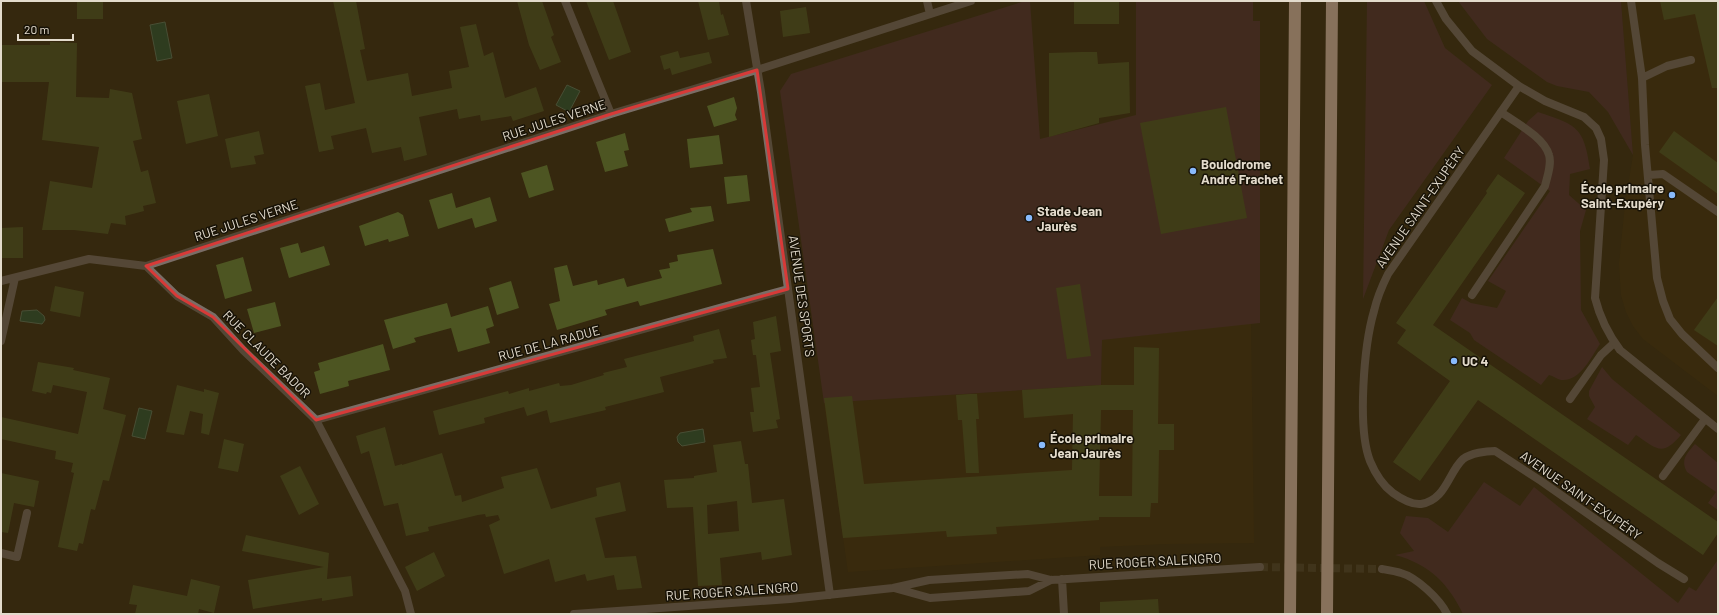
<svg xmlns="http://www.w3.org/2000/svg" width="1719" height="615" font-family="Barlow,sans-serif">
<style>
.built{fill:#3f2e0c}
.green{fill:#502e31}
.water{fill:#265434;stroke:#5f7c62}
.building{fill:#4d5522;fill-rule:evenodd}
.lines{fill:none;stroke-linecap:round;stroke-linejoin:round}
.minor-tunnel{stroke:#4f432a;stroke-width:8;stroke-dasharray:8 4;stroke-linecap:butt}
.service{stroke:#7a6d66;stroke-width:8}
.minor{stroke:#7a6d66;stroke-width:8}
.motorway{stroke:#ebcab9;stroke-width:12}
.marked{fill:none;stroke:#d73a38;stroke-width:3;stroke-linejoin:round}
.poi-dot{fill:#88bafc;stroke:#171207;stroke-width:1.5}
.labels{text-anchor:middle;stroke-width:3;stroke-linejoin:round;paint-order:stroke}
.street-label{font-size:13px;fill:#e3dbcc;stroke:#171207}
.poi-label{font-size:13px;font-weight:bold;fill:#e3dbcc;stroke:#171207;text-anchor:start}
</style>
<rect width="100%" height="100%" fill="#35280e"/>
<path class="built" d="M1621,1H1718V396L1643,339L1633,326L1626,312L1621,295L1619,264L1625,205L1633,155Z
M1251,323L1254,543L1166,544L1100,547V555L848,572L824,403L1101,385L1102,340Z"/>
<path class="green" d="M1025,1H1030L1040,139L1136,115V1H1253V21H1260V323L1102,340L1101,385L824,403L780,91L791,74Z
M1367,1H1424L1445,48L1492,85L1389,230L1363,299Z
M1458,1H1621L1633,155L1608,112L1589,92L1557,86L1547,82L1487,39Z
M1538,112C1577,125 1584,127 1590,169L1570,174L1569,195L1586,210L1580,231L1581,310L1600,344C1591,357 1580,382 1561,380C1557,379 1553,376 1549,375L1541,385L1474,340L1470,333L1450,320L1462,298L1471,303L1497,308L1506,291L1488,281L1550,191L1504,158L1528,121Z
M1602,367L1612,379L1681,435C1662,457 1657,449 1636,435L1628,445L1587,419L1595,407L1589,396V391Z
M1695,444L1718,463V510L1708,503L1716,492L1687,472C1680,460 1687,453 1695,444Z
M1484,482L1520,506L1534,487L1678,603L1689,587L1696,591L1717,561L1718,554V614H1463C1448,583 1429,564 1395,555L1414,551L1400,533L1406,516L1428,518L1448,532Z"/>
<path class="water" d="M165,22L172,58L157,61L150,25Z
M567,85L580,91L569,112L556,105Z
M37,310L44,316L45,320L42,324L20,321L22,311Z
M139,408L152,411L145,439L132,436Z
M703,429L705,442L682,446L678,442L677,437L680,433Z"/>
<path class="building" d="M77,1H103V19H77Z
M333,1H356L365,49L360,50L367,81L408,73L412,96L452,88L449,71L469,67L460,27L476,24L484,56L493,52L505,98L536,87L544,111L513,121L511,116L481,121L480,115L459,119L457,109L419,117L427,155L404,161L401,147L372,153L366,128L331,136L334,149L319,152L305,86L320,83L325,110L355,103Z
M517,1H542L554,35L551,37L561,62L540,70L529,45Z
M586,1H613L631,52L609,60Z
M698,1H719L721,15L723,14L729,35L708,40Z
M1074,1H1119V24H1074Z
M1660,1H1718V88H1712L1695,14L1664,20Z
M806,7L810,33L783,37L780,11Z
M50,42L77,43L76,97L109,98L110,89L132,93L142,139L133,141L141,172L148,170L156,203L143,206L144,211L125,216L126,225L111,223L108,234L74,230H42L50,181L92,188L99,147L42,140L49,82H1V45H50Z
M678,51L680,58L709,52L712,63L672,75L670,68L664,70L660,56Z
M1082,52H1097L1098,64L1129,62L1130,113L1099,118V123L1049,137V53Z
M209,94L218,136L186,144L177,101Z
M734,97L737,108L735,115L737,120L714,127L707,106Z
M1226,107L1247,218L1161,234L1140,123Z
M259,131L264,154L254,156L256,164L231,168L225,139Z
M1674,131L1718,163V194L1659,152Z
M625,133L629,150L624,151L628,166L605,172L596,142Z
M719,135L723,164L690,168L687,139Z
M547,165L554,190L529,198L521,173Z
M1498,174L1525,193L1433,325L1718,522V533L1703,555L1478,400L1420,481L1393,462L1450,381L1397,343L1406,330L1396,323L1487,193L1486,191Z
M747,175L750,201L727,204L724,177Z
M452,193L456,208L490,197L497,221L475,228L472,218L438,229L429,200Z
M711,206L714,221L669,232L665,219L692,212L690,208Z
M398,212L403,215L409,236L389,242L388,239L365,246L359,226Z
M23,227V258H1V228Z
M298,243L301,253L324,246L330,265L289,278L280,248Z
M713,249L722,284L640,306L638,301L605,310L607,315L557,330L549,304L560,301L554,268L567,265L573,286L597,280L598,285L624,278L627,287L662,278L659,270L670,268L669,263L678,261L677,255Z
M243,257L252,291L225,299L216,265Z
M511,281L519,308L497,315L489,288Z
M1080,284L1091,356L1067,359L1056,288Z
M55,286L84,292L80,317L50,311Z
M1718,297V346L1694,330Z
M275,302L281,326L254,333L247,309Z
M447,303L451,317L488,306L494,326L486,329L490,343L458,352L451,328L414,338L416,342L393,349L384,320Z
M776,316L781,351L770,353L780,419L776,420L778,428L753,432L750,412H754L751,388L760,387L756,355H753L751,340L755,339L753,322Z
M719,329L727,358L713,360L714,363L660,377L664,392L605,407L606,410L550,423L547,410L527,416L524,407L484,418L485,423L439,435L433,411L508,391L509,394L529,388V391L559,383L560,386L571,385L604,375L603,373L627,367L624,359L694,341L693,336Z
M383,344L390,370L348,381L349,386L320,394L314,372L320,370L318,363Z
M1134,347L1159,348L1158,424H1174V450H1159L1158,503H1151L1150,517H1099V520L996,527L997,534L947,537L946,531L843,538L824,398L852,396L864,484L1072,470L1073,414L1024,418L1022,390L1101,385H1134ZM1101,410H1133L1132,496H1099Z
M38,362L74,368L73,370L110,378L103,409L126,415L109,481L103,480L95,510L91,509L83,544L79,543L77,551L58,547L74,473L71,472L73,463L55,459L56,451L1,439V417L78,434L87,392L53,385L51,393L47,392L46,394L32,391Z
M177,385L204,392V389L219,393L209,435L201,433L203,414L190,411L184,435L166,432Z
M970,394H977L979,419H976L979,473H966L962,420H958L956,395Z
M385,427L395,466L402,464V465L442,453L455,496L461,495L462,502L504,488L501,477L537,468L551,509L597,496L596,488L620,482L626,511L595,518L605,558L636,556L642,588L617,590L614,575L587,581L585,574L555,582L549,559L504,574L489,525L500,520L498,515L486,517L485,514L478,515L428,527L429,531L406,536L398,503L384,506L369,451L361,454L356,436Z
M224,439L244,444L238,472L218,468Z
M741,441L745,464H748L752,503L784,499L792,555L762,560L761,552L720,558L722,585L698,586L693,507L667,508L664,480L694,478V476L717,472L713,445ZM737,501L739,531L708,534L707,505Z
M300,466L319,504L299,515L280,476Z
M1,473L39,481L34,507L14,503L8,533L1,532Z
M246,535L329,553L327,579L351,576L353,596L322,601V598L253,609L248,580L324,567L242,551Z
M434,552L445,576L417,591L405,567Z
M191,579L220,586L214,613L199,609L198,614H135L137,605L129,604L133,585L187,596Z
M1158,599L1159,614H1100V602Z"/>
<g class="lines">
<path class="minor-tunnel" d="M1260,567L1382,569"/>
<path class="service" d="M1631,1L1642,78L1645,145L1657,278L1663,301L1670,319L1682,334L1718,368
M1642,78L1667,66L1691,60
M1649,175L1663,174L1718,212
M1472,295L1545,186C1547,177 1552,164 1549,155C1544,137 1516,123 1501,112
M1570,399L1601,355L1614,343
M1663,476L1705,419
M1,553L17,557L27,513"/>
<path class="minor" d="M565,1L611,114
M746,1L761,92L830,595
M927,1L930,14
M1436,1L1446,19L1472,51L1519,86L1388,274C1382,286 1377,298 1374,311C1364,345 1357,428 1370,461C1375,473 1382,485 1393,493C1400,498 1411,505 1421,504C1446,500 1448,473 1463,459C1471,453 1486,451 1495,451L1541,481L1658,563L1684,579
M1519,86L1545,101L1584,117L1596,128L1601,139L1604,160L1595,298C1600,318 1608,334 1620,350L1718,429
M146,266L611,114L757,70L971,1
M1,281L89,259L146,266L177,296L213,317L243,350L316,420L405,591L411,614
M1,341L15,278
M316,420L788,289
M1382,569C1388,570 1395,571 1401,573C1416,577 1440,599 1447,614
M1062,579L1064,614
M894,588L930,598L1029,591L1051,580
M574,614L790,599L893,588L929,580L1028,574L1051,580L1260,567"/>
<path class="motorway" d="M1290,614L1295,1
M1327,614L1332,1"/>
</g>
<path d="M0 0H1719V615H0ZM757,70L788,289L316,420L213,317L177,296L146,266L611,114Z" fill="#35280e" fill-opacity=".55" fill-rule="evenodd"/>
<path class="marked" d="M757,70L788,289L316,420L213,317L177,296L146,266L611,114Z"/>
<g class="poi-dot">
<circle cx="1193" cy="171" r="4"/>
<circle cx="1672" cy="195" r="4"/>
<circle cx="1029" cy="218" r="4"/>
<circle cx="1454" cy="361" r="4"/>
<circle cx="1042" cy="445" r="4"/>
</g>
<g class="labels">
<g class="street-label">
<text transform="translate(554 120) rotate(-18)" y="5">RUE JULES VERNE</text>
<text transform="translate(1420 207) rotate(-55)" y="5">AVENUE SAINT-EXUPÉRY</text>
<text transform="translate(246 220) rotate(-18)" y="5">RUE JULES VERNE</text>
<text transform="translate(802 296) rotate(82)" y="5">AVENUE DES SPORTS</text>
<text transform="translate(549 343) rotate(-15)" y="5">RUE DE LA RADUE</text>
<text transform="translate(267 354) rotate(45)" y="5">RUE CLAUDE BADOR</text>
<text transform="translate(1581 495) rotate(35)" y="5">AVENUE SAINT-EXUPÉRY</text>
<text transform="translate(1155 561) rotate(-3)" y="5">RUE ROGER SALENGRO</text>
<text transform="translate(732 591) rotate(-4)" y="5">RUE ROGER SALENGRO</text>
</g>
<g class="poi-label">
<text x="1201" y="169">Boulodrome<tspan x="1201" dy="15">André Frachet</tspan></text>
<text x="1664" y="193" text-anchor="end">École primaire<tspan x="1664" dy="15">Saint-Exupéry</tspan></text>
<text x="1037" y="216">Stade Jean<tspan x="1037" dy="15">Jaurès</tspan></text>
<text x="1462" y="366">UC 4</text>
<text x="1050" y="443">École primaire<tspan x="1050" dy="15">Jean Jaurès</tspan></text>
</g>
</g>
<rect width="1719" height="615" fill="none" stroke="#e3dbcc" stroke-width="4"/>
<path d="M18 34v6h55v-6" fill="none" stroke="#e3dbcc" stroke-width="2"/>
<text x="24" y="34" font-size="12" fill="#e3dbcc" stroke="#171207" stroke-width="3" paint-order="stroke">20 m</text>
</svg>
